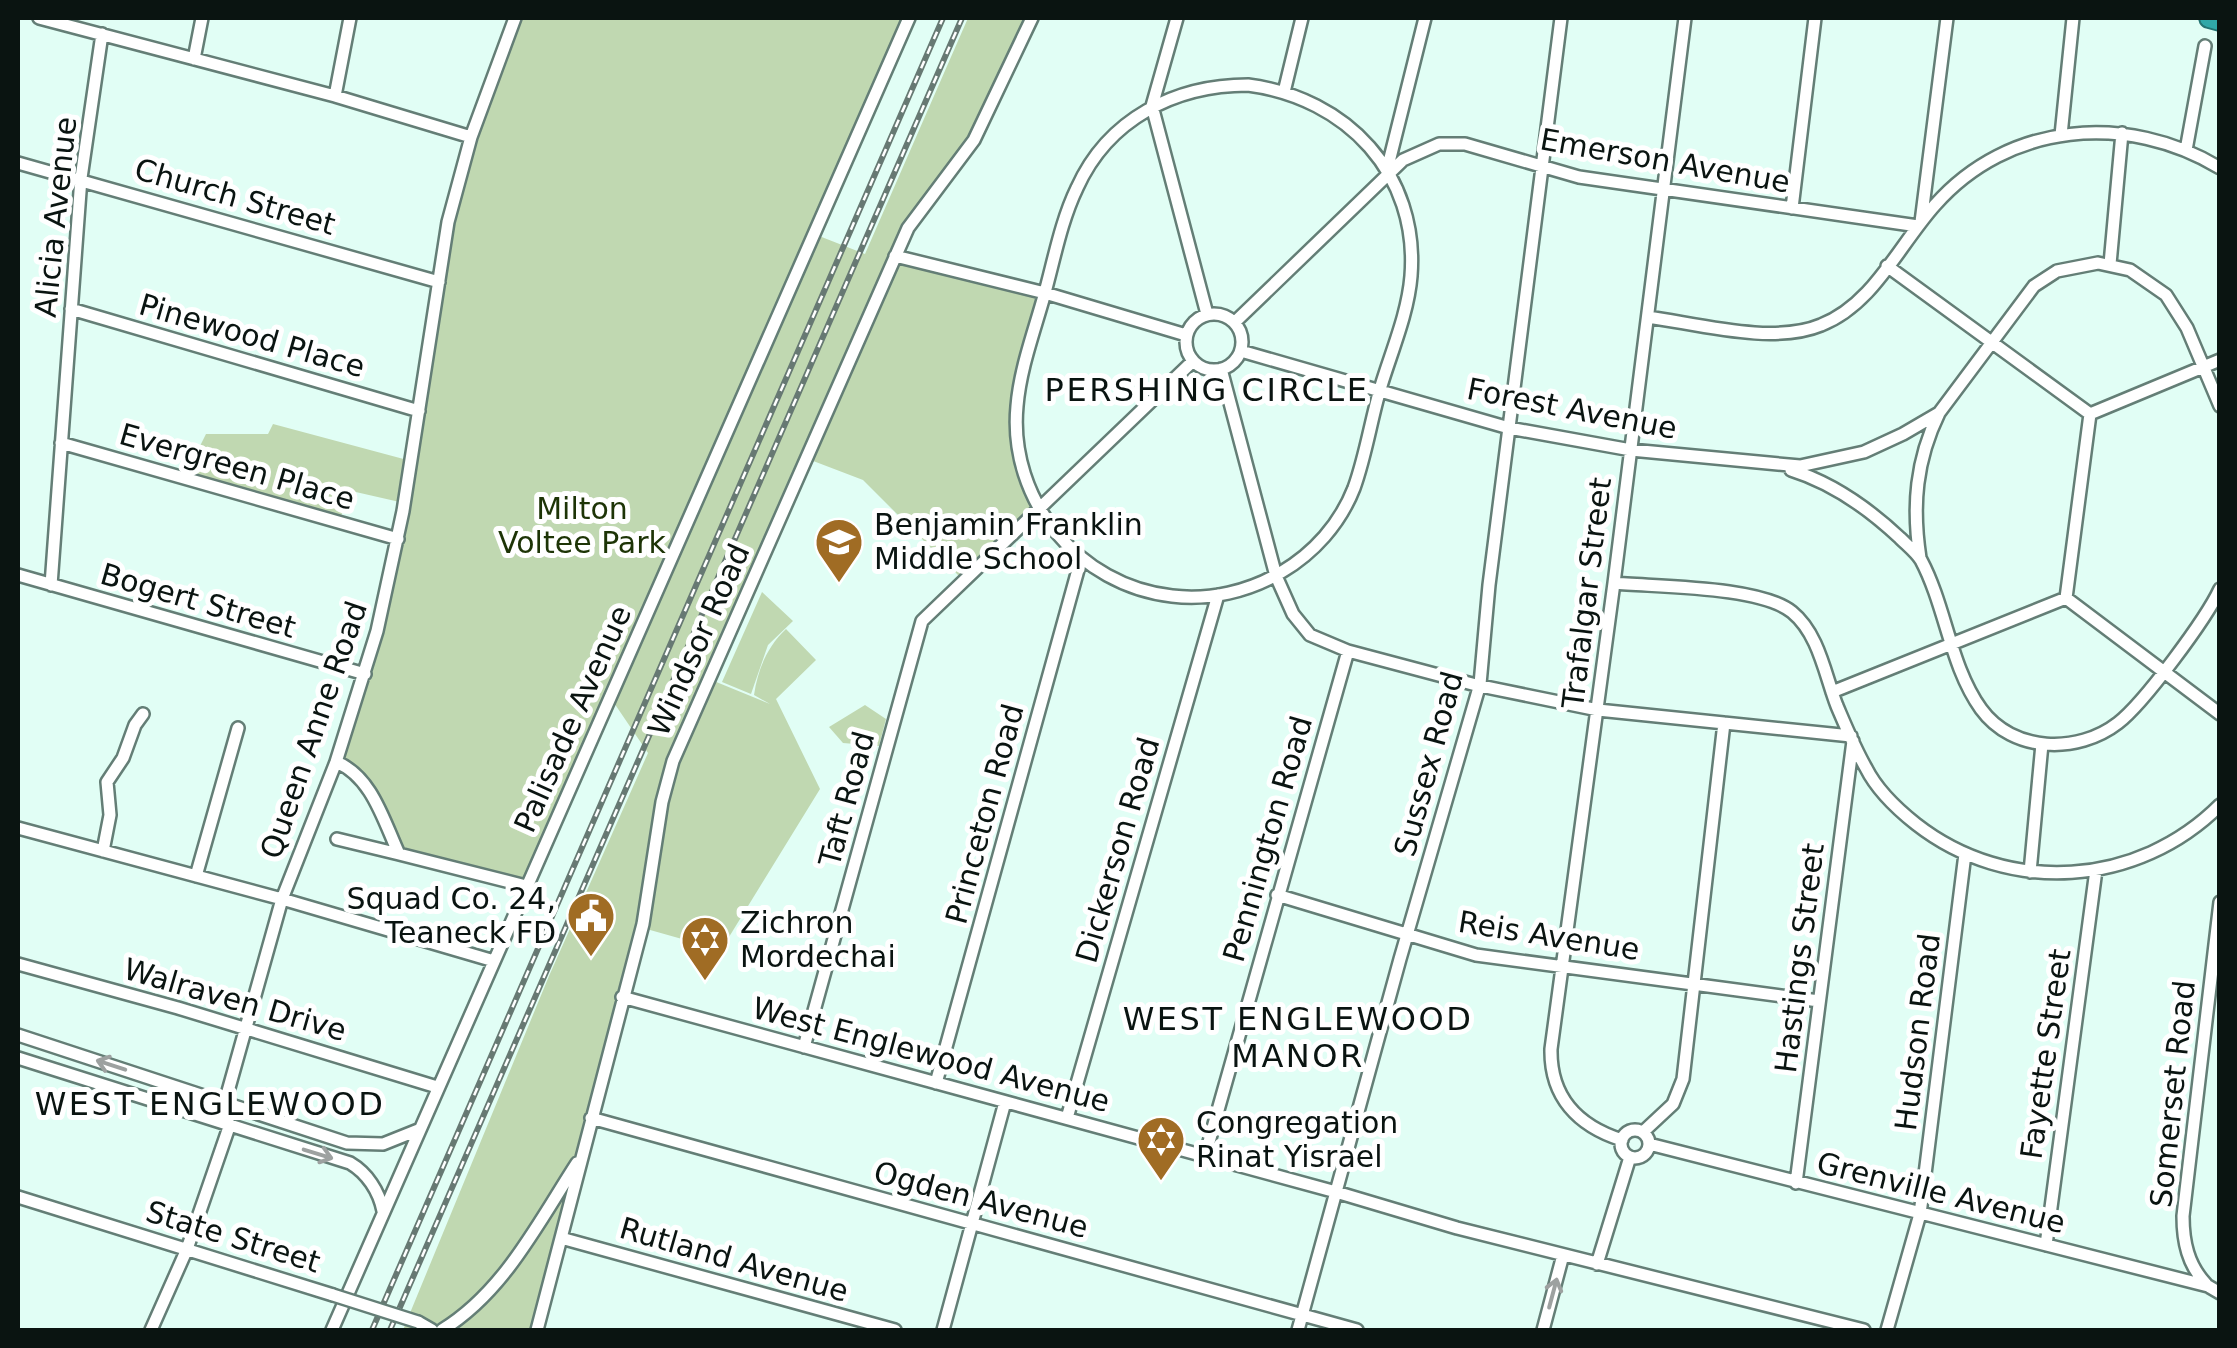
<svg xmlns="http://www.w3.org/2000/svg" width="2237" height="1348" font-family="'DejaVu Sans',sans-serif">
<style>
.green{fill:#c0d8b1}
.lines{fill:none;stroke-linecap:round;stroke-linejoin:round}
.minor-casing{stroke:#647e76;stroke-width:16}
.highway-casing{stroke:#237473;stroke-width:22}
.minor{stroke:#fff;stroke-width:11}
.highway{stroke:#30a8a8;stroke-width:18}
.rail-casing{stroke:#677973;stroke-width:6}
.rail{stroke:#fff;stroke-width:2.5;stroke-dasharray:8;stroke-linecap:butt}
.minor-bridge-casing{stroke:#647e76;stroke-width:16;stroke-linecap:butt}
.minor-bridge{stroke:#fff;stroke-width:11}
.oneway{stroke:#9da1a0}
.labels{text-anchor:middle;stroke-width:10;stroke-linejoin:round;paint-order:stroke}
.street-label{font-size:30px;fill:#0a1411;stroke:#fff}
.park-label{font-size:30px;fill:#1d3406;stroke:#fff}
.poi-label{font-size:30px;fill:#0a1411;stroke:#fff;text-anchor:start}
.neighbourhood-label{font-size:32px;letter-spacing:2.5px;fill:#0a1411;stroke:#fff}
</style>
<rect width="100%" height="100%" fill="#e1fef5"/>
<path class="green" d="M515,18H909L814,234L865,254L968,18H1032L997,96L896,255L1045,293L1016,427L1039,509L964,581L863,480L808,459L709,679L770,704L754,695C758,669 767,647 786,629L816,660L776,699L820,789L721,950L643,928L537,1330H403L549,976L648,753L610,697L526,886L399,854L368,789L336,762L365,674L404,503L347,490L340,522L194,481V458L206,434H268L273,424L411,461L448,222Z
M762,592L793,621L768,645L751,694L722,682Z
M865,705L886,719L879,746L843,743L829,727Z"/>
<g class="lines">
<g class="minor-casing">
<path id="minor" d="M39,18L335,96L471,137
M1177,18L1152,106L1207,314
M194,59L202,18
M1248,85C1347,98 1419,174 1411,276C1408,313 1392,350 1381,386C1371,419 1366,455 1354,488C1326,560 1248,605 1172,596C1079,586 1008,500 1017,406C1020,369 1034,332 1044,296C1054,260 1061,221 1077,188C1108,119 1175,85 1248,85Z
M1284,92L1302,18
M335,96L350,18
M2061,135L2073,18
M2186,150L2205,46
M18,163L439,282
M1387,170L1425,18
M1792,208L1815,18
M1921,222L1947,18
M895,256L1045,293L1186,335
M2110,264L2122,133
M1887,266L2090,414L2220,360
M71,309L419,411
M1186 342a28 28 0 1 1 56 0a28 28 0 1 1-56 0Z
M1648,317C1698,324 1773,345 1821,325C1873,305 1899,245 1935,205C2008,122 2127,112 2220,168
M1235,322L1403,160L1439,144H1465L1579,177L1918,226
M1241,351L1509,428L1631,450L1800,466L1864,452L1903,434L1939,413L2034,286L2057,271L2098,263L2130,270L2166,295L2187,328L2220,406
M1221,369L1276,576L1293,614L1310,635L1348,651L1476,685L1598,710L1851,736
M61,443L398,539
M1791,470C1833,483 1868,508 1900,538C1907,545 1916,552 1921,560C1946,607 1950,666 1981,709C2013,753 2078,754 2118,723C2144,703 2206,619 2220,589
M1920,558C1912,506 1916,460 1939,413
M18,575L365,674
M1614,583C1658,587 1760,586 1792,612C1819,634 1825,675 1837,706C1846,727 1855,749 1866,768C1877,790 1897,809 1916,824C2008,896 2138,887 2220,805
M51,585L81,178L102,34
M2066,598L2090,414
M1832,692L2066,598L2220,714
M336,762C372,776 384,822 399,854L526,886
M18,828L282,899L494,961
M337,839L399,854
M103,851L110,815L107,782L123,758L135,725L143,714
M2030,872L2042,744
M196,876L238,728
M1277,895L1476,955L1819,1001
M18,964L178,1008L437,1087
M622,997L1336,1192L1457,1228L1864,1330
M18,1035L347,1143L383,1144L418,1130
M804,1047L922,621L1193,361
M18,1058L350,1163C367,1173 379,1191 383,1211
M936,1083L1081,559
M591,1118L1357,1330
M1067,1118L1218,595
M1621 1144a14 14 0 1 1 28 0a14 14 0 1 1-28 0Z
M1643,1132L1673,1104L1683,1079L1724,723
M1622,1140C1578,1126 1550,1097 1551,1049L1614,583L1685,18
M1649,1144L2208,1286L2220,1293
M1205,1156L1348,651
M1796,1183L1853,741
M18,1197L333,1295
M561,1238L895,1330
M2046,1245L2096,870
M1597,1264L1630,1157
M2206,1284C2188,1265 2183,1242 2183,1216L2220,902
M418,1322L432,1330
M151,1330L187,1249L229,1127L225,1102L282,899L336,762L377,631L403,511L448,222L471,137L515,18
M332,1330L909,18
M442,1330C504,1292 538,1223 577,1163
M537,1330L643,924L662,802L673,761L908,228L974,140L1032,18
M943,1330L1005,1102
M1298,1330L1400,959L1480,684L1489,585L1561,18
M1543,1330L1563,1255
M1887,1330L1920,1214L1965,854"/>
</g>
<g class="highway-casing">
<path id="highway" d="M2209,18L2220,21"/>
</g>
<use href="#minor" class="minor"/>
<use href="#highway" class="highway"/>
<g class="rail-casing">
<path id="rail" d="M372,1330L943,18
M390,1330L962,18"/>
</g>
<use href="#rail" class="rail"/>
<g class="minor-bridge-casing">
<path id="minor-bridge" d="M333,1295L418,1322"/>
</g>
<use href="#minor-bridge" class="minor-bridge"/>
</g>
<defs><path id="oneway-shaft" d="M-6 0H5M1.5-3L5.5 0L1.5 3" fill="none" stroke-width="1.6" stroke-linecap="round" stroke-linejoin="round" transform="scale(2.5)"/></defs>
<g class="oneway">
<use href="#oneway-shaft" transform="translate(111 1065) rotate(-162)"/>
<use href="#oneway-shaft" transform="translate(318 1154) rotate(17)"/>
<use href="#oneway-shaft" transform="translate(1553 1293) rotate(-75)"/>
</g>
<defs>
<g id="school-pin" transform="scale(2.5)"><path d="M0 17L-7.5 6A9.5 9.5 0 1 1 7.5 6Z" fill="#a06c24" stroke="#fff"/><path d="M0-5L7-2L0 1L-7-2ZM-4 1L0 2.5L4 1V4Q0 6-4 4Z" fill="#fff"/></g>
<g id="civic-pin" transform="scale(2.5)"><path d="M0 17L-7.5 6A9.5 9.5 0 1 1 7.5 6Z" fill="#a06c24" stroke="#fff"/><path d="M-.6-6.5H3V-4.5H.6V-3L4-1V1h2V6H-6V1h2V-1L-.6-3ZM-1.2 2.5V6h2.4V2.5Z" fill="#fff"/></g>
<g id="synagogue-pin" transform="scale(2.5)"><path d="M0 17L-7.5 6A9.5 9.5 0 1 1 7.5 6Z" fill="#a06c24" stroke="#fff"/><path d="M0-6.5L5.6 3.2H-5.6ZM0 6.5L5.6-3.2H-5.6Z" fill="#fff"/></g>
</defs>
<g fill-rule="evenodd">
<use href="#school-pin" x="839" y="542"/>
<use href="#civic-pin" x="591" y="916"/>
<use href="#synagogue-pin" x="705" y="940"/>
<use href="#synagogue-pin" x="1161" y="1140"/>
</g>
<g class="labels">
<g class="street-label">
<text transform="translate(1665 161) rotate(10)" y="10">Emerson Avenue</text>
<text transform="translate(235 197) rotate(16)" y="10">Church Street</text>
<text transform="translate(56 217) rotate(-84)" y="10">Alicia Avenue</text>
<text transform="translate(252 336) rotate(16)" y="10">Pinewood Place</text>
<text transform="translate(1572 409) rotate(11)" y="10">Forest Avenue</text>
<text transform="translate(237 467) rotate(16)" y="10">Evergreen Place</text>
<text transform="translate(1587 593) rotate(-83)" y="10">Trafalgar Street</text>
<text transform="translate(198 601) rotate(16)" y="10">Bogert Street</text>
<text transform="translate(699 640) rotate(-66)" y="10">Windsor Road</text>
<text transform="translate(573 719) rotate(-66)" y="10">Palisade Avenue</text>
<text transform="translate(314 730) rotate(-71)" y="10">Queen Anne Road</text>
<text transform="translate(1429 764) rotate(-75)" y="10">Sussex Road</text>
<text transform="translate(847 799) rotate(-75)" y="10">Taft Road</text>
<text transform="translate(985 814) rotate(-75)" y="10">Princeton Road</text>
<text transform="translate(1268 839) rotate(-74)" y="10">Pennington Road</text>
<text transform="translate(1118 850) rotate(-74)" y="10">Dickerson Road</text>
<text transform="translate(1549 936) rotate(9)" y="10">Reis Avenue</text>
<text transform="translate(1800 958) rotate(-83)" y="10">Hastings Street</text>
<text transform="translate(235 1000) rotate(16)" y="10">Walraven Drive</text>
<text transform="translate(1918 1032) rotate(-83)" y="10">Hudson Road</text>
<text transform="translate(2046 1054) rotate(-82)" y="10">Fayette Street</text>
<text transform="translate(931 1055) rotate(15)" y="10">West Englewood Avenue</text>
<text transform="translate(2173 1094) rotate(-84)" y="10">Somerset Road</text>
<text transform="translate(1941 1193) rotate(14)" y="10">Grenville Avenue</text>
<text transform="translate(981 1200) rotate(15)" y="10">Ogden Avenue</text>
<text transform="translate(233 1237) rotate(17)" y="10">State Street</text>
<text transform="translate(734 1260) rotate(16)" y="10">Rutland Avenue</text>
</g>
<g class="park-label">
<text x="582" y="519">Milton<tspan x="582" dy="34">Voltee Park</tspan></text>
</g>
<g class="poi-label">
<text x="874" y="535">Benjamin Franklin<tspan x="874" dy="34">Middle School</tspan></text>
<text x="556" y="909" text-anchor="end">Squad Co. 24,<tspan x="556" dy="34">Teaneck FD</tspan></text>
<text x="740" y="933">Zichron<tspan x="740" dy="34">Mordechai</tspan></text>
<text x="1196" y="1133">Congregation<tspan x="1196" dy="34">Rinat Yisrael</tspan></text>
</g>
<g class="neighbourhood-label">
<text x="1207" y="401">PERSHING CIRCLE</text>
<text x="1298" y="1030">WEST ENGLEWOOD<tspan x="1298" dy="37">MANOR</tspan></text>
<text x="210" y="1115">WEST ENGLEWOOD</text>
</g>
</g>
<rect width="2237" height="1348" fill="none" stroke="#0a1411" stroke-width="40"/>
</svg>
